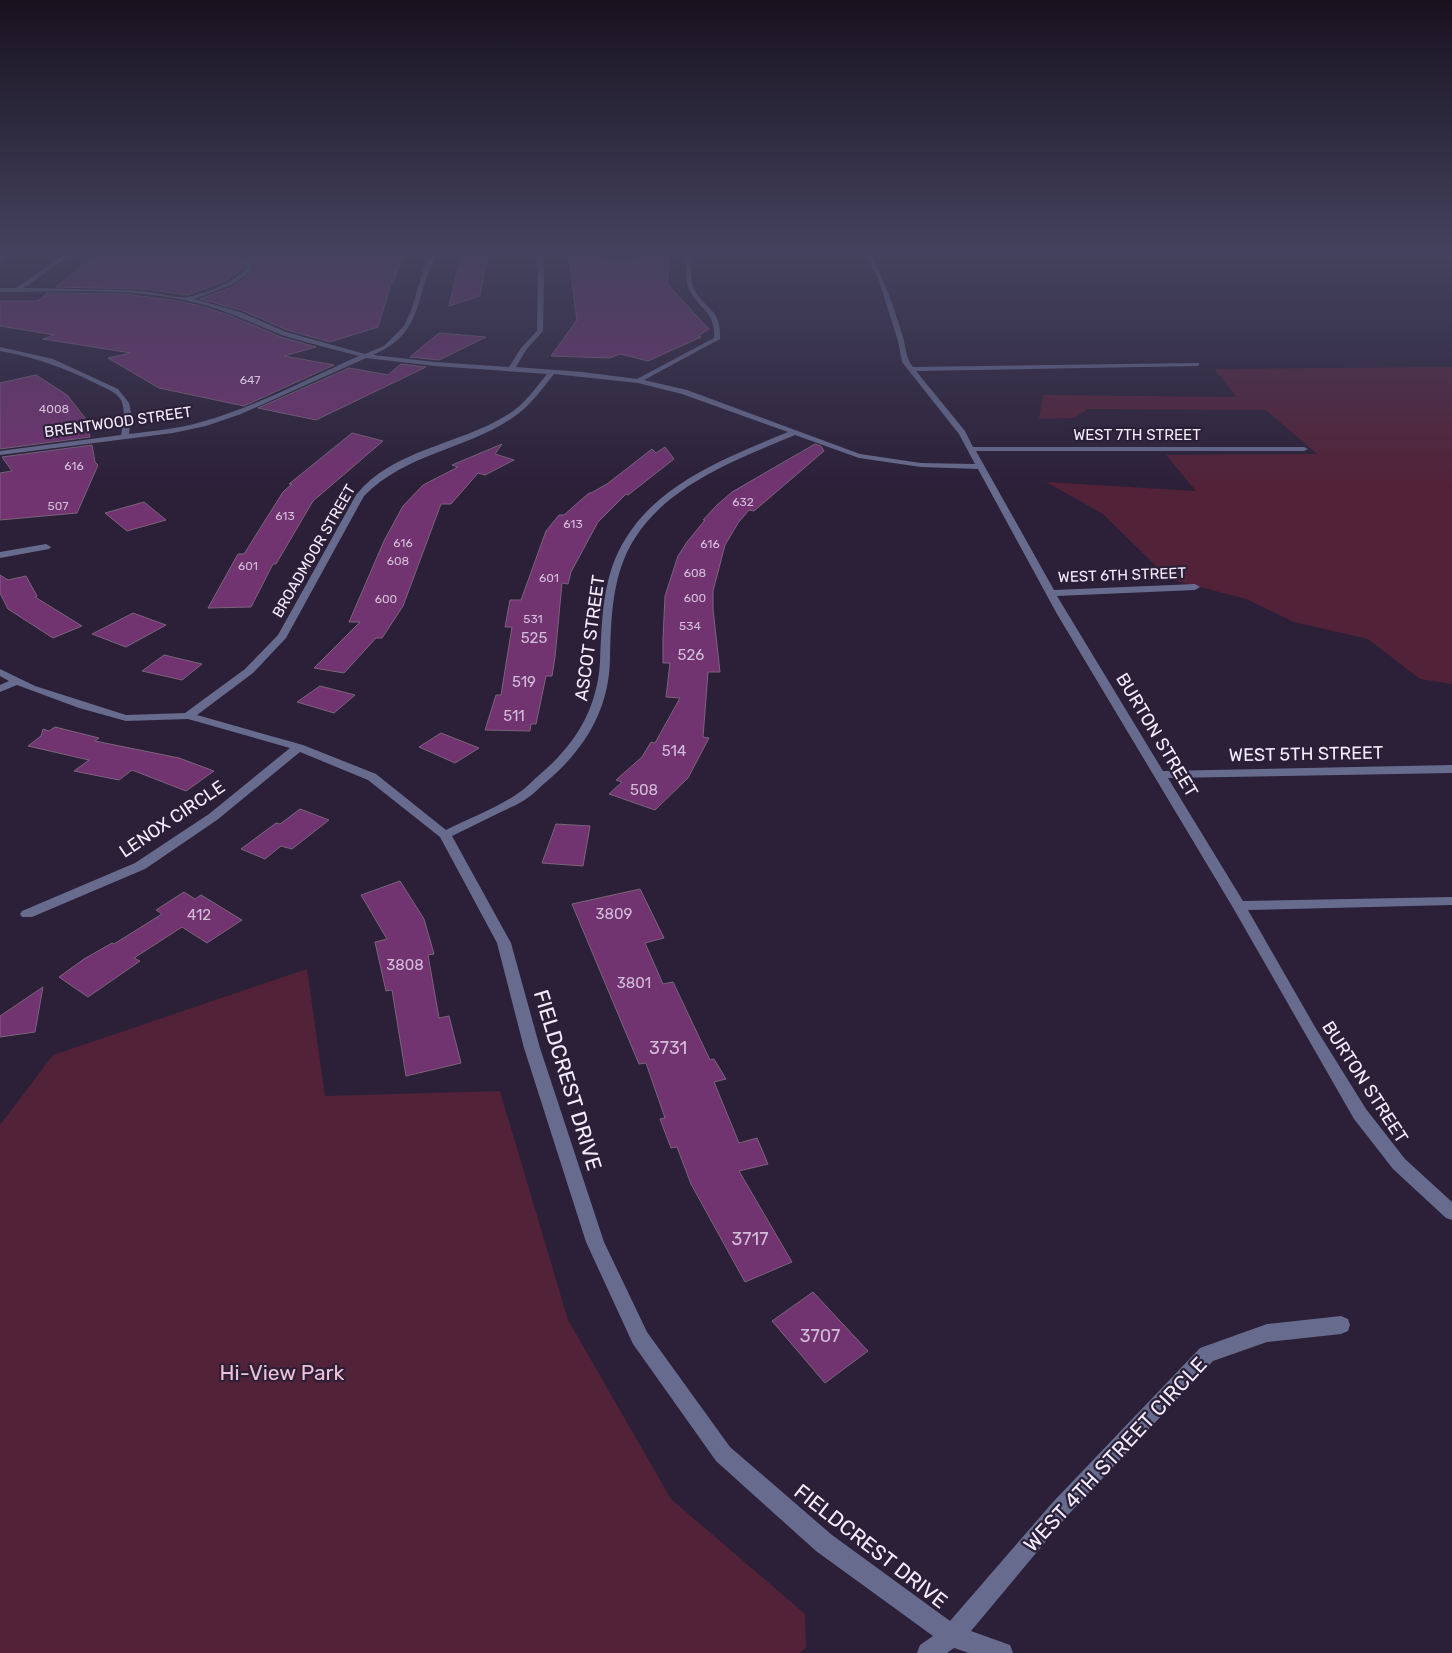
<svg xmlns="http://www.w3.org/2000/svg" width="1452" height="1653" viewBox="0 0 1452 1653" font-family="Rubik,sans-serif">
<rect width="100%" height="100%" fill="#2b2038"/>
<g fill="#522238">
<path d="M1452 367V684L1420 679 1368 639 1294 622 1246 599 1169 579 1103 514 1046 482 1196 491 1166 455 1317 454 1266 410 1088 409 1074 418 1039 419 1043 395 1237 397 1214 369Z"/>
<path d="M307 969 325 1096 500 1091 568 1320 671 1499 805 1614 806 1648 799 1653H0V1125L53 1055Z"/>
</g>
<g fill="#723371" stroke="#7c647a">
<path d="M96 255H406L401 261 393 284H391L378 327 330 342 287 330 241 310 200 299 232 287 246 277 254 269 253 263 249 259 244 261V268L226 281 188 295 143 289 56 287Z"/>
<path d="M467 255H487L480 296 449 306 458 268 463 258Z"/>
<path d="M601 256 604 261H638V256H668V285L709 329 698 336 701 337 648 361 620 354 609 358 551 356 577 320 569 260H571V258Z"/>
<path d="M47 293 124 294 172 300 197 305 229 315 281 337 316 347 284 356 334 365 244 406 159 388 108 358 131 353 43 339 54 335 0 326V301H38Z"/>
<path d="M439 333 486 337 439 360 410 357Z"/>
<path d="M401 364 426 367 316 420 258 408 349 368 388 375Z"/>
<path d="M36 375 67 395 86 419 90 437 0 449V383Z"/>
<path d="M352 433 383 441 313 501 276 564H273L251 607 208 608 238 554H244L283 492 292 484H289Z"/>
<path d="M502 444 495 454 514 460 485 475 478 473 451 504H441L403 606 382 638H376L344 673 314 668 360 622H349L384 541 403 506 423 485 458 467 452 465Z"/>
<path d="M815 444 821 446 824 451 754 511 749 510 738 523 725 545 713 591V609L720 672H708L703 737 709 738 688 778 655 810 609 794 622 782 616 780 642 757 651 742 655 743 680 698 666 697 670 663H663V639L665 596 678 556 687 542 705 520H703L717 505 732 492Z"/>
<path d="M92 445 95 462 98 465 77 513 0 520V473L12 471 2 457Z"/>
<path d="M665 447 674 459 628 495 626 494 598 522 571 572 568 584 562 583 555 657 552 676H546L536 724H531L530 731 485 730 496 695H501L512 627H505L510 600H521L546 531 559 515H564L589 493H591L607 484 652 449 656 453Z"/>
<path d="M144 502 166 520 127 531 105 513Z"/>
<path d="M0 575 8 580 26 576 37 596 35 597 82 626 53 638 8 609 0 593Z"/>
<path d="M133 613 166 625 126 647 92 634Z"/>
<path d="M164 655 202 664 182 680 142 671Z"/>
<path d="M320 686 355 695 334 713 297 702Z"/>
<path d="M55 727 99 738 95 741 179 758 214 771 186 791 132 770 119 780 74 771 89 760 28 746 41 736 43 729 49 731Z"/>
<path d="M441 733 479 748 455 763 419 747Z"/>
<path d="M300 809 329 820 292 849 281 846 265 859 241 849 276 823 280 824Z"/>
<path d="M556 824 590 826 583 866 542 863Z"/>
<path d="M400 881 424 919 434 954 428 955 439 1018 449 1016 461 1063 406 1076 392 990 386 991 375 942 387 939 361 895Z"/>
<path d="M640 889 664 938 645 943 663 984 673 982 710 1060 714 1059 726 1079 714 1082 739 1143 757 1138 768 1164 739 1171 792 1262 745 1282 691 1184 677 1147 671 1148 660 1119 665 1118 646 1063 639 1064 572 904Z"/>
<path d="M184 892 195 899 201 895 242 920 207 943 182 927 134 958 140 961 88 997 59 977 84 959 112 943 114 944 162 914 156 910Z"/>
<path d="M43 987 35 1032 0 1037V1016Z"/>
<path d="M813 1292 868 1351 825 1383 772 1321Z"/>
</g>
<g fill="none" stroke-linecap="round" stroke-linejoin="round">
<g fill="#676b8e" fill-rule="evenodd">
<path d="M0 255 6 257 0 265Z"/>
<path d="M64 255H70L24 288C64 289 103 289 143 291 155 292 177 299 188 297 208 293 232 283 246 269L245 263 248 261 251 263 252 269 245 276 231 285 194 299 240 312 286 332 365 354 384 346 404 326 411 311 424 268 432 255H437C413 296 426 332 373 355L435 362 509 367 521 348 537 331 538 271 536 258 541 255H546L542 259 544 271 543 331 526 350 516 367 582 372 637 379 714 338C716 310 697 309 688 287 684 277 688 265 685 255H690C693 265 689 276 693 286 701 309 722 306 720 339L644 380 687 390 860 454 921 463 975 464 959 434 902 362 898 341 879 281 866 255H870C885 280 893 306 902 334 906 345 905 358 913 367L1199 363V365L1197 366 916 371 965 431 973 447H1304L1308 449 1304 451H976L1054 590 1195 584 1200 587 1195 590 1057 596 1163 771 1452 765V773L1168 778 1243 901 1452 897V905L1248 910 1315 1027 1366 1109 1405 1159 1452 1202V1220L1446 1218 1393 1169 1354 1119 1232 906 1057 614 978 469 921 467 859 458 795 435C738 459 669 484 635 538 612 573 611 618 610 659 609 710 585 749 546 782 540 787 534 794 526 799 519 804 511 807 503 811 486 819 469 828 452 836L511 943 540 1048 604 1242 647 1332 730 1447 832 1535 950 1621 1053 1502 1200 1348 1267 1324 1341 1316 1348 1319 1350 1325 1348 1331 1341 1334 1267 1342 1213 1361 1067 1516 971 1631 1010 1645 1013 1653H969L954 1648 947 1653H917L920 1645 933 1636 816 1551 716 1461 633 1344 586 1242 524 1048 497 943 440 837 368 780 300 752 217 820 145 869 32 917H22L20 914 22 911 135 863 209 814 290 748 188 719 126 721 79 708 17 685 0 692V685L9 681 0 676V669L35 686 126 715 185 713 245 669 278 635 356 495C393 449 459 445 507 415 524 405 535 389 547 374L435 366 366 358 241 414 206 426 173 433 0 455V451L121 435C123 424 126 410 121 400 116 391 104 388 95 383 64 368 35 357 0 351V347L53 359 118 389 129 403 131 412 129 434C153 431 177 429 201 422 255 407 307 379 359 356 334 349 307 343 282 335 253 324 227 310 197 303 133 287 65 292 0 292V288H16ZM554 374 638 383 682 394 788 432C730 456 660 482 626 538 602 575 602 620 600 662 597 711 574 746 537 777 530 783 524 790 517 794 497 808 468 819 446 830L376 774 303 745 197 715 253 673 286 638 364 496C407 452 467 450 515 416 531 405 542 389 554 374Z"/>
<path d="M46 544 51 547 49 549 0 558V552Z"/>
</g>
</g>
<linearGradient id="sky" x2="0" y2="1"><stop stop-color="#18121f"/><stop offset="0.52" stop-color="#44425e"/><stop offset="1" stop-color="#44425e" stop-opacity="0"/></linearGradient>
<rect width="1452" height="486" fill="url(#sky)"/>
<g text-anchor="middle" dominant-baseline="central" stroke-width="4.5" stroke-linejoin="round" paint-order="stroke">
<g font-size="12" fill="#d2bed9">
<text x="250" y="380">647</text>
<text x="54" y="409">4008</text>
<text x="74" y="466">616</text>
<text x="743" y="502">632</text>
<text x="58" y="506">507</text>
<text x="285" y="516">613</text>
<text x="573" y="524">613</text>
<text x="403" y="543">616</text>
<text x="710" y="544">616</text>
<text x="398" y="561">608</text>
<text x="248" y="566">601</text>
<text x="695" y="573">608</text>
<text x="549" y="578">601</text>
<text x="695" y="598">600</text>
<text x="386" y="599">600</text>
<text x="533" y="619">531</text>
<text x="690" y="626">534</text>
</g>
<g font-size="15" fill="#f2ecfc" stroke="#2b2038">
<text transform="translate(118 422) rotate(-8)">BRENTWOOD STREET</text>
<text x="1137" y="435">WEST 7TH STREET</text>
<text transform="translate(314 551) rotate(-60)">BROADMOOR STREET</text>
<text transform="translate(1122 575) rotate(-2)">WEST 6TH STREET</text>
</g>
<g font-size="15" fill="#d2bed9">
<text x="534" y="638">525</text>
<text x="691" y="655">526</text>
<text x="524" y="682">519</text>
<text x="514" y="716">511</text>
<text x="674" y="751">514</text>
<text x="644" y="790">508</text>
<text x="614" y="914">3809</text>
<text x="199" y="915">412</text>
<text x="405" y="965">3808</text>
<text x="634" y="983">3801</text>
</g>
<g font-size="18" fill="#f2ecfc" stroke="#2b2038">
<text transform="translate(590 638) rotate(-82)">ASCOT STREET</text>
<text transform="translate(1157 735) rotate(59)">BURTON STREET</text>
<text transform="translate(1306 754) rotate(-1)">WEST 5TH STREET</text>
<text transform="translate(172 819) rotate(-34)">LENOX CIRCLE</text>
<text transform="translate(1365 1082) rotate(57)">BURTON STREET</text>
</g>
<g font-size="18" fill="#d2bed9">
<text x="668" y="1048">3731</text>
<text x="750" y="1239">3717</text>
<text x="820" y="1336">3707</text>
</g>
<g font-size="21" fill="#f2ecfc" stroke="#2b2038">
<text transform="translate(568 1080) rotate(73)">FIELDCREST DRIVE</text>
<text transform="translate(1115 1454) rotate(-47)">WEST 4TH STREET CIRCLE</text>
<text transform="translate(871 1546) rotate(38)">FIELDCREST DRIVE</text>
</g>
<g font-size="21" fill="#f1c0d4" stroke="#2b2038">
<text x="282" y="1372">Hi-View Park</text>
</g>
</g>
</svg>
